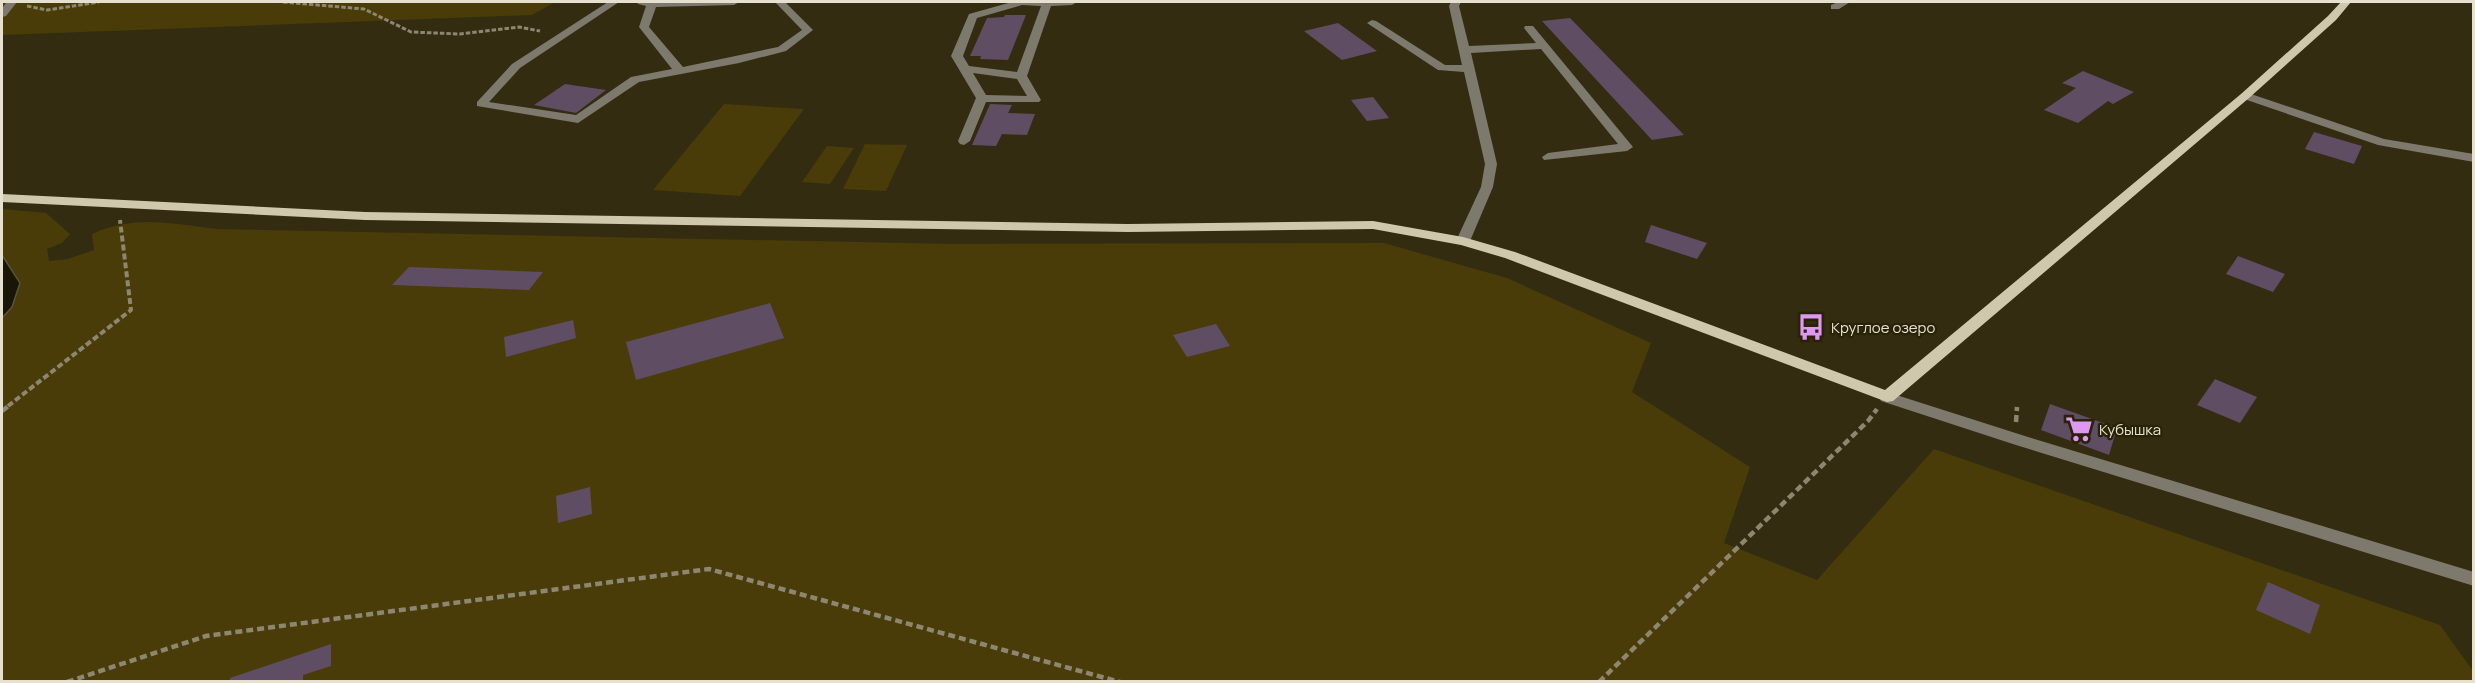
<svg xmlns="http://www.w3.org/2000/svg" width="2475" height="683" viewBox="0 0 2475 683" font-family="Manrope,sans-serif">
<rect width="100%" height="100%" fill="#332c11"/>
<g fill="#493c08">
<path d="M2 2H555L532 15 2 35Z"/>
<path d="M724 104 804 109 740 196 653 190Z"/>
<path d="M865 144 907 145 886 191 843 189Z"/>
<path d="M827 146 854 148 830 184 802 182Z"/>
<path d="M2 209 46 213 70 234 62 243 47 249 49 261 68 259 94 250 92 234C137 214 171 224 218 229L952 244 1384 243 1507 278 1651 343 1632 392 1750 467 1724 543 1817 580 1934 449 2440 625 2473 671V681H2V318L12 307 5 258 2 255Z"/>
</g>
<path fill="#191608" stroke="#565344" stroke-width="1.5" d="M2 255 20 283 12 307 2 318Z"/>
<g fill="#5f4d64">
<path d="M1005 15H1026L1008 60 980 59 981 56H970L987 18 1004 17Z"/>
<path d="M1570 18 1684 135 1652 140 1542 21Z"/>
<path d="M1338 23 1377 51 1342 60 1304 31Z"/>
<path d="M2083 71 2134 92 2113 104 2108 101 2078 123 2044 110 2076 88 2062 83Z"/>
<path d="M565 84 606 90 576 113 534 105Z"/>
<path d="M1373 97 1389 118 1367 121 1351 100Z"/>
<path d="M990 104 1012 105 1008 113 1035 114 1027 135 1002 134 996 146 972 145Z"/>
<path d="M2314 132 2362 146 2354 164 2305 149Z"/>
<path d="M1651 225 1707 243 1697 259 1645 242Z"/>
<path d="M2238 256 2285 274 2273 292 2226 274Z"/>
<path d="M409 267 543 272 529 290 392 285Z"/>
<path d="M770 303 784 338 636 380 626 342Z"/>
<path d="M573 320 576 338 506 357 504 337Z"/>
<path d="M1216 324 1230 346 1187 357 1173 335Z"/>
<path d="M2215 379 2257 397 2240 423 2197 405Z"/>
<path d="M2050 404 2117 428 2109 455 2041 430Z"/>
<path d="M590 487 592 514 558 523 556 496Z"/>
<path d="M2268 582 2320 605 2310 634 2256 610Z"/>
<path d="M331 644V666L303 675V681H230V678Z"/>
</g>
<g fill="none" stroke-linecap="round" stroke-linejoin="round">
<g stroke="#8d8771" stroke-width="3" stroke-dasharray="4.5 2" stroke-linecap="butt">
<path d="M283 2 364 9 411 32 460 34 519 27 540 31"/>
<path d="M27 6 47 10 99 2"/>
</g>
<path stroke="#8d8771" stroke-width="4" stroke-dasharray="6 3" stroke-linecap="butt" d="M8 406 131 310 120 220"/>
<g stroke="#8d8771" stroke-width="4.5" stroke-dasharray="7 4" stroke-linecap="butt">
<path d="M2 411 10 405"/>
<path d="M2016 422 2017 407"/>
<path d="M67 682 206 636 709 569 1120 682"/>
<path d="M1599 682 1868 421 1877 409"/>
</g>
<g fill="#7d7a6d" fill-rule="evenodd">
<path d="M7 2H17L6 16 2 17V8Z"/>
<path d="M608 2H619L520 68 489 102 576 115 631 77 672 69 639 27 646 6 638 4 637 2H739L734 5 656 7 649 27 683 67 778 47 802 30 775 2H785L813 30 786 51 739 63 639 82 578 123 477 106V102L512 64Z"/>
<path d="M1012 2H1077L1072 5 1051 6 1027 76 1041 100 1039 102H986L970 141 964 145 960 144 958 141 976 98 951 56 969 14ZM1022 5 1041 6 1017 72 969 66 963 56 977 18ZM973 73 1017 79 1027 96 986 95Z"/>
<path d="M1451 2H1461L1459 6 1469 46 1536 43 1524 28 1525 26H1533L1633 147 1627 151 1544 160 1542 157 1548 153 1618 144 1541 49 1471 53 1497 164 1493 187 1470 241 1463 245 1456 241 1481 187 1485 164 1464 72 1438 70 1367 23 1372 20 1376 21 1445 65H1462L1449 6Z"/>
<path d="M1838 2H1850L1839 9H1831V5Z"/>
<path d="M2245 92 2384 139 2474 154V162L2378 145 2241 98V94Z"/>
<path d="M1887 392 2028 437 2474 572V586L2016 445 1881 401 1879 397 1881 393Z"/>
</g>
<path fill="#cfc8ad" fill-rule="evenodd" d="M2341 2H2351L2336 20 2249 98 1893 401 1887 402 1505 258 1461 245 1373 229 1128 232 365 220 2 202V194L365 212 1128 224 1373 221 1463 237 1515 252 1885 390 2241 94 2328 16Z"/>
</g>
<defs>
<symbol id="bus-bare" viewBox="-9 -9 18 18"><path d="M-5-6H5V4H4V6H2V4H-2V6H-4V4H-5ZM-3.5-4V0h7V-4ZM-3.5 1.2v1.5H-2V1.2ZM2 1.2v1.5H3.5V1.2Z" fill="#de98f2" stroke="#292207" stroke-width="2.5" paint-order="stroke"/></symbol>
<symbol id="supermarket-bare" viewBox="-9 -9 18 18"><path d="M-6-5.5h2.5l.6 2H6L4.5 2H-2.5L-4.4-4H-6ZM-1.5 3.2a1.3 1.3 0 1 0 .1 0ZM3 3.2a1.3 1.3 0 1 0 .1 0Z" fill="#de98f2" stroke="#292207" stroke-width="2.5" paint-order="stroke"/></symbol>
</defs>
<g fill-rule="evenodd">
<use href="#bus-bare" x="1792" y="308" width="38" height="38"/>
<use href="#supermarket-bare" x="2060" y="410" width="38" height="38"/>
</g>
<g text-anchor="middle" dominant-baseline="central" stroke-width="4.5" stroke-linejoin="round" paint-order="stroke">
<g font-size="15" fill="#e5e0d0" stroke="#292207" text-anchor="start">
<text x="1831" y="327">Круглое озеро</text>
<text x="2099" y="429">Кубышка</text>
</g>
</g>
<rect width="2475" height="683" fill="none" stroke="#e5e0d0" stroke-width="6"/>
</svg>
